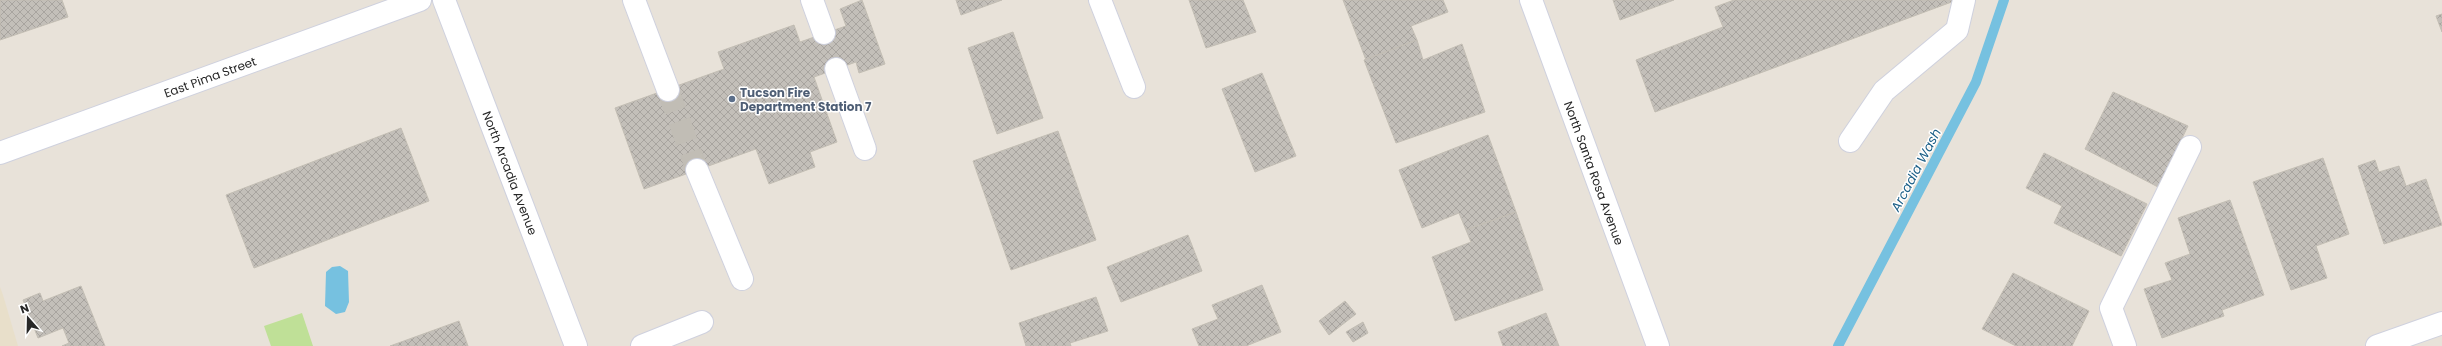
<svg xmlns="http://www.w3.org/2000/svg" width="2442" height="346" viewBox="0 0 2442 346" font-family="Poppins,sans-serif">
<defs>
<pattern id="building-cross-hatch" width="8" height="8" patternUnits="userSpaceOnUse"><rect width="8" height="8" fill="#c3bfb9"/><path d="M0 0l8 8M0 8l8-8" fill="none" stroke="#a8a49f"/></pattern>
</defs>
<rect width="100%" height="100%" fill="#e8e2d9"/>
<path fill="#e8dfca" d="M0 287 3 295 18 346H0Z"/>
<path fill="#bfe097" d="M302 313 313 346H271L264 326Z"/>
<path fill="#76c1e0" d="M340 266 348 271 349 302 345 312 336 314 325 306 326 272 332 267Z"/>
<g fill="none" stroke-linecap="round" stroke-linejoin="round">
<path stroke="#76c1e0" stroke-width="10" d="M1838 346 1976 82 2004 0"/>
</g>
<g fill="url(#building-cross-hatch)" stroke="#c3beb4">
<path d="M0 0H62L68 17 0 40Z"/>
<path d="M862 0 885 64 859 73 856 62 814 77 837 142 810 152 815 167 769 184 756 149 644 189 615 108 724 69 718 52 794 25 800 42 846 26 840 9Z"/>
<path d="M956 0H1002L961 15Z"/>
<path d="M1189 0H1243L1256 32 1206 48Z"/>
<path d="M1343 0H1443L1448 12 1411 26 1417 40 1366 60Z"/>
<path d="M1613 0H1674L1620 20Z"/>
<path d="M1734 0H1957L1655 112 1636 60 1723 27 1715 7Z"/>
<path d="M2442 14V32L2436 16Z"/>
<path d="M1013 32 1043 118 997 134 968 48Z"/>
<path d="M1417 40 1423 60 1462 44 1485 112 1396 143 1364 60Z"/>
<path d="M1262 73 1296 156 1255 172 1222 89Z"/>
<path d="M2113 92 2188 126 2158 187 2085 149Z"/>
<path d="M401 128 429 201 254 268 226 195Z"/>
<path d="M1058 131 1096 240 1011 270 973 161Z"/>
<path d="M1488 135 1516 212 1466 230 1459 213 1422 228 1399 170Z"/>
<path d="M2044 153 2147 204 2121 256 2054 223 2062 206 2026 188Z"/>
<path d="M2323 158 2349 234 2316 246 2327 278 2291 290 2253 182Z"/>
<path d="M2375 160 2379 172 2399 166 2406 186 2426 179 2442 225 2384 244 2358 166Z"/>
<path d="M2230 200 2264 295 2222 310 2224 316 2162 338 2144 289 2172 280 2165 263 2190 254 2178 218Z"/>
<path d="M1516 212 1543 290 1455 321 1432 257 1471 242 1466 230Z"/>
<path d="M1188 235 1202 271 1121 302 1107 267Z"/>
<path d="M2013 273 2089 311 2072 346H2016L1982 329Z"/>
<path d="M1262 285 1281 332 1246 346H1199L1192 329 1218 319 1212 305Z"/>
<path d="M81 286 105 346H62L69 343 63 328 38 338 23 300 40 293 43 301Z"/>
<path d="M1096 297 1108 331 1070 343 1071 346H1026L1019 323Z"/>
<path d="M1345 301 1356 314 1329 335 1319 321Z"/>
<path d="M1546 313 1559 346H1503L1498 332Z"/>
<path d="M459 321 468 346H390Z"/>
<path d="M1363 322 1368 333 1353 342 1346 332Z"/>
</g>
<g fill="none" stroke-linecap="round" stroke-linejoin="round">
<path stroke="#c1bdb5" stroke-width="22" stroke-dasharray="22 11" stroke-linecap="butt" d="M668 90 697 170"/>
<defs>
<g id="minor">
<path d="M444 0 576 346"/>
<path d="M634 0 668 90"/>
<path d="M812 0 824 33"/>
<path d="M1100 0 1134 87"/>
<path d="M1531 0 1658 346"/>
<path d="M836 69 865 149"/>
<path d="M1850 141 1884 91 1957 30 1964 0"/>
<path d="M0 153 420 0"/>
<path d="M697 170 742 279"/>
<path d="M642 346 702 322"/>
<path d="M2125 346 2111 308 2190 147"/>
<path d="M2377 346 2442 323"/>
</g>
</defs>
<use href="#minor" stroke="#cfd1de" stroke-width="24"/>
<use href="#minor" stroke="#fff" stroke-width="22"/>
</g>
<circle fill="#5c6f8a" stroke="#fff" stroke-width="1.5" cx="732" cy="99" r="4"/>
<g text-anchor="middle" dominant-baseline="central" stroke-width="3" stroke-linejoin="round" paint-order="stroke">
<g font-size="12" fill="#272727" stroke="#fff">
<text transform="translate(210 77) rotate(-20)">East Pima Street</text>
<text transform="translate(510 173) rotate(69)">North Arcadia Avenue</text>
<text transform="translate(1594 173) rotate(70)">North Santa Rosa Avenue</text>
</g>
<g font-size="12" font-weight="bold" fill="#4e5e75" stroke="#fff" text-anchor="start">
<text x="740" y="92">Tucson Fire<tspan x="740" dy="14">Department Station 7</tspan></text>
</g>
<g font-size="13" font-style="italic" fill="#1b5f87" stroke="#fff">
<text transform="translate(1916 170) rotate(-62)">Arcadia Wash</text>
</g>
</g>
<g transform="translate(28 318) rotate(340)" stroke="#ffffff" stroke-width="3" paint-order="stroke">
<path d="M0-3L7 15L0 10L-7 15Z" fill="#272727"/>
<text y="-6" font-size="11" font-weight="bold" text-anchor="middle" fill="#272727">N</text>
</g>
</svg>
